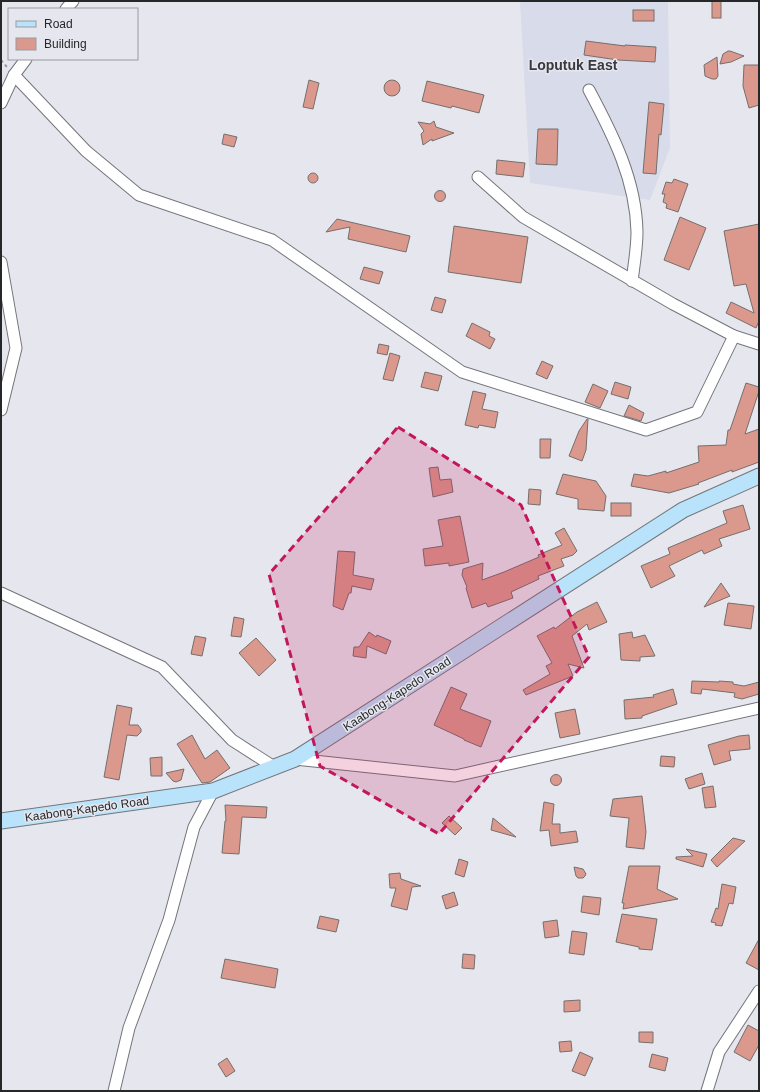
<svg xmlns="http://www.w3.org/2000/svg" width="760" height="1092" viewBox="0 0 760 1092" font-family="Arial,sans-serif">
<rect width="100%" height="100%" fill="#e6e7ee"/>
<path fill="#d8dbe9" d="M520 1H668L670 148 650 200 530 183Z"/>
<g fill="#db998d" stroke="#756e6d">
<rect x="712" y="1" width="9" height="17"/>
<rect x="633" y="10" width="21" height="11"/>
<path d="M586 41 625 46V45L656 47 655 62 618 60 584 55Z"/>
<path d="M728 51H730L744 56 731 62 720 64 723 54Z"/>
<path d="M717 57 718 76 716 79H712L705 76 704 65Z"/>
<path d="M744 65H759V105L749 108 743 86Z"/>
<circle cx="392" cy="88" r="8"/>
<path d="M309 80 319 83 313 109 303 107Z"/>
<path d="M427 81 484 95 479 113 452 106 451 108 422 101Z"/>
<path d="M649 102 664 104 661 135 659 134 656 174 643 173Z"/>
<path d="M434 121 436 127 454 133 432 141V139L423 145 421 134 424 131 418 122 430 124Z"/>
<path d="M538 129H558L557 165 536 164Z"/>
<path d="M224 134 237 137 234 147 222 144Z"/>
<path d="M497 160 525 163 523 177 496 174Z"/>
<circle cx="313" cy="178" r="5"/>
<path d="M674 179 688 184 678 212 666 208 667 204 663 202 665 194H662L666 182 672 183Z"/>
<circle cx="440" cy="196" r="5.5"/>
<path d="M680 217 706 228 689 270 664 260Z"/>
<path d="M337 219 410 236 406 252 348 239 350 227 326 232Z"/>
<path d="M759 224V321L756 328 726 313 731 302 754 313 746 284 734 286 724 231Z"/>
<path d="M454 226 528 237 521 283 448 272Z"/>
<path d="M364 267 383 272 379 284 360 279Z"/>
<path d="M435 297 446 300 442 313 431 310Z"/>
<path d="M472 323 490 332 489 336 495 339 490 349 466 336Z"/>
<path d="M379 344 389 346 387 355 377 353Z"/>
<path d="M390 353 400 356 393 381 383 379Z"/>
<path d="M542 361 553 366 547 379 536 374Z"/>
<path d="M425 372 442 376 438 391 421 387Z"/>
<path d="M615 382 631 387 628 399 611 394Z"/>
<path d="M746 383 759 387V391L745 434 759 429V462L732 472V470L698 483 699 484 669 493 631 486 634 474 648 476 666 471V473L699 462 698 446 726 445 728 430H730Z"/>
<path d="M593 384 608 391 600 408 585 402Z"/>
<path d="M473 391 486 394 482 409 498 412 495 428 479 425 478 428 465 425Z"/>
<path d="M629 405 644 413 641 421 624 416Z"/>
<path d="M587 419H588L586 450 582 461 569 456 579 431Z"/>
<path d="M540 439H551L550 458H540Z"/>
<path d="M438 467 440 480 451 479 453 492 433 497 429 468Z"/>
<path d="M563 474 596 481 606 496 604 511 578 509V499L556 494Z"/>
<path d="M529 489 541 490 540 505 528 504Z"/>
<rect x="611" y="503" width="20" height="13"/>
<path d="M743 505 750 529 719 539 722 546 704 554 702 550 669 566 675 576 651 588 641 566 670 554 668 548 727 523 723 511Z"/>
<path d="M460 516 469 562 449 566V563L425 566 423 549 443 546 438 520Z"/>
<path d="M564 528 577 551 573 555 561 559 564 566 538 576 539 579 511 592 513 598 488 607 486 603 472 608 466 588 467 587 462 575 463 569 483 563 482 580 504 572 539 557 538 555 562 545 555 533Z"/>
<path d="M338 551 355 552 353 575 374 579 371 590 352 586 351 593H349L343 610 333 606Z"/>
<path d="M721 583 730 596 704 607Z"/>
<path d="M597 602 607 622 589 630 587 624 572 636 584 668 568 664 573 676 526 695 523 690 550 674 546 666 552 663 537 636 554 627 555 629 577 612Z"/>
<path d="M728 603 754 606 751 629 724 625Z"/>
<path d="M234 617 244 619 241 637 231 636Z"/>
<path d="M369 632 376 637 377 635 391 641 386 654 367 646 366 658 353 656 354 647H359Z"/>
<path d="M632 632 633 638 645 635 655 656 640 657V661L621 660 619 634Z"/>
<path d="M195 636 206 638 202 656 191 654Z"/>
<path d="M256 638 276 660 259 676 239 653Z"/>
<path d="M692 681 719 682V681L733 682V684L744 686 759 682V694L742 699 734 697 735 693 702 689 701 694 691 693Z"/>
<path d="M451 687 467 694 460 709 491 721 481 747 464 740V739L434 725Z"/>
<path d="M673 689 677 704 642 716V718L625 719 624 700 654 697 653 695Z"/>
<path d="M117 705 132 708 129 725H138L141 729V732L137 736 127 735 119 780 104 777Z"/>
<path d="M575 709 580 734 560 738 555 713Z"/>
<path d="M192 735 205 759 217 750 230 768 210 782 202 783 177 744Z"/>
<path d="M749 735 750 749 729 751 731 760 714 765 708 745 739 736Z"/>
<path d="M661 756 675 757 674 767 660 766Z"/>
<path d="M162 757V776H151L150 758Z"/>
<path d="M184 769 181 780 176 782 173 781 166 773Z"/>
<path d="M702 773 705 784 689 789 685 779Z"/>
<circle cx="556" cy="780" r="5.5"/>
<path d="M713 786 716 807 705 808 702 788Z"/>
<path d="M642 796 646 832 644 849 626 847 629 818 610 816 613 799Z"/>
<path d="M544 802 554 804 552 824H560V833L576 831 578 842 551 846 549 830 540 831Z"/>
<path d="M225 805 267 807 266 818 242 817 239 854 222 853 225 821H226Z"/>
<path d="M449 816 462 828 455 835 442 823Z"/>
<path d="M493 818 516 837 491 830Z"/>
<path d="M733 838 745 841 717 867 711 860Z"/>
<path d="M686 849 707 854 703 867 676 859V857L693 856Z"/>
<path d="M459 859 468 862 464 877 455 874Z"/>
<path d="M629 866H660L657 889 678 899 623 909 624 903H622Z"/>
<path d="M574 867 583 869 586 874 585 876 583 878H578L576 876Z"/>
<path d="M400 873 401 879 421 886 412 887 407 910 391 906 396 888H390L389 874Z"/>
<path d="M722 884 736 887 733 904 729 903 722 926 715 925 716 923 711 922 716 908 718 909Z"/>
<path d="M454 892 458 905 446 909 442 896Z"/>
<path d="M583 896 601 898 599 915 581 912Z"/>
<path d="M622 914 657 919 652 950 639 949V947L616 942Z"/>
<path d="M320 916 339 920 336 932 317 928Z"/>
<path d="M557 920 559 936 545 938 543 922Z"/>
<path d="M572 931 587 933 584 955 569 953Z"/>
<path d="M759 939V970L746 963Z"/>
<path d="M463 954 475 955 474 969 462 968Z"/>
<path d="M225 959 278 969 275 988 221 978Z"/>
<path d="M580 1000V1011L564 1012V1001Z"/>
<path d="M748 1025 759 1031V1045L750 1061 734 1052Z"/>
<path d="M639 1032H653V1043L639 1042Z"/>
<path d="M571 1041 572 1051 560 1052 559 1042Z"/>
<path d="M580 1052 593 1058 585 1076 572 1071Z"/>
<path d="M652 1054 668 1058 665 1071 649 1067Z"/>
<path d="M227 1058 235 1071 226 1077 218 1064Z"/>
</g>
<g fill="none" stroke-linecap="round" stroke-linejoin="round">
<defs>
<g id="minor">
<path d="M66 9 73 1"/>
<path d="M14 75 86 151 139 195 272 240 462 372 646 430 697 412 734 336"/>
<path d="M589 90C613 135 636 180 637 232 637 248 634 265 632 281"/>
<path d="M1 103 14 75 26 59"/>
<path d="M478 177 523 217 673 304 734 336 759 344"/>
<path d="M1 262 16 348 1 410"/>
<path d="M1 593 162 667 232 740 274 767"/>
<path d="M295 759 455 776 759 708"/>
<path d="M114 1091 129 1028 169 920 194 827 213 791"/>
<path d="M707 1091 719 1052 759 991"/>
</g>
<path id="secondary" d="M1 821 213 791 295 759 683 510 759 476"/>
</defs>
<use href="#minor" stroke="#74757b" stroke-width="13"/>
<use href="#secondary" stroke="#74757b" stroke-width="17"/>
<path stroke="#96979c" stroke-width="2" stroke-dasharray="3 3" stroke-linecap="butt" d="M1 60 7 67"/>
<use href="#minor" stroke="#fff" stroke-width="11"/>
<use href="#secondary" stroke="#b9e3fa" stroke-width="15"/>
</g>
<path fill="#c2185b" fill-opacity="0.2" stroke="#c2185b" stroke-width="3" stroke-dasharray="8 5" stroke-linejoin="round" d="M398 427 521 505 589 657 439 834 320 766 269 574Z"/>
<g text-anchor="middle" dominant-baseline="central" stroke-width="3" stroke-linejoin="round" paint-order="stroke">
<g font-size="12" fill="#262729" stroke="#e6e7ee">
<text transform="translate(397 694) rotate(-33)">Kaabong-Kapedo Road</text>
<text transform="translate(87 809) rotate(-8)">Kaabong-Kapedo Road</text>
</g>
<g font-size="14" font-weight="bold" fill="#393a3f" stroke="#e6e7ee">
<text x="573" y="65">Loputuk East</text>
</g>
</g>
<rect width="760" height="1092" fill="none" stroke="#262729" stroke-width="4"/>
<rect x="8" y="8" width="130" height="52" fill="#e6e7ee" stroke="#999a9f"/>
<rect x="16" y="21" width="20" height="6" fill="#b9e3fa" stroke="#999a9f"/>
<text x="44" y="28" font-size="12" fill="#262729">Road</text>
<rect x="16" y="38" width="20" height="12" fill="#db998d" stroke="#999a9f"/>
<text x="44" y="48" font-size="12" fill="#262729">Building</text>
</svg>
